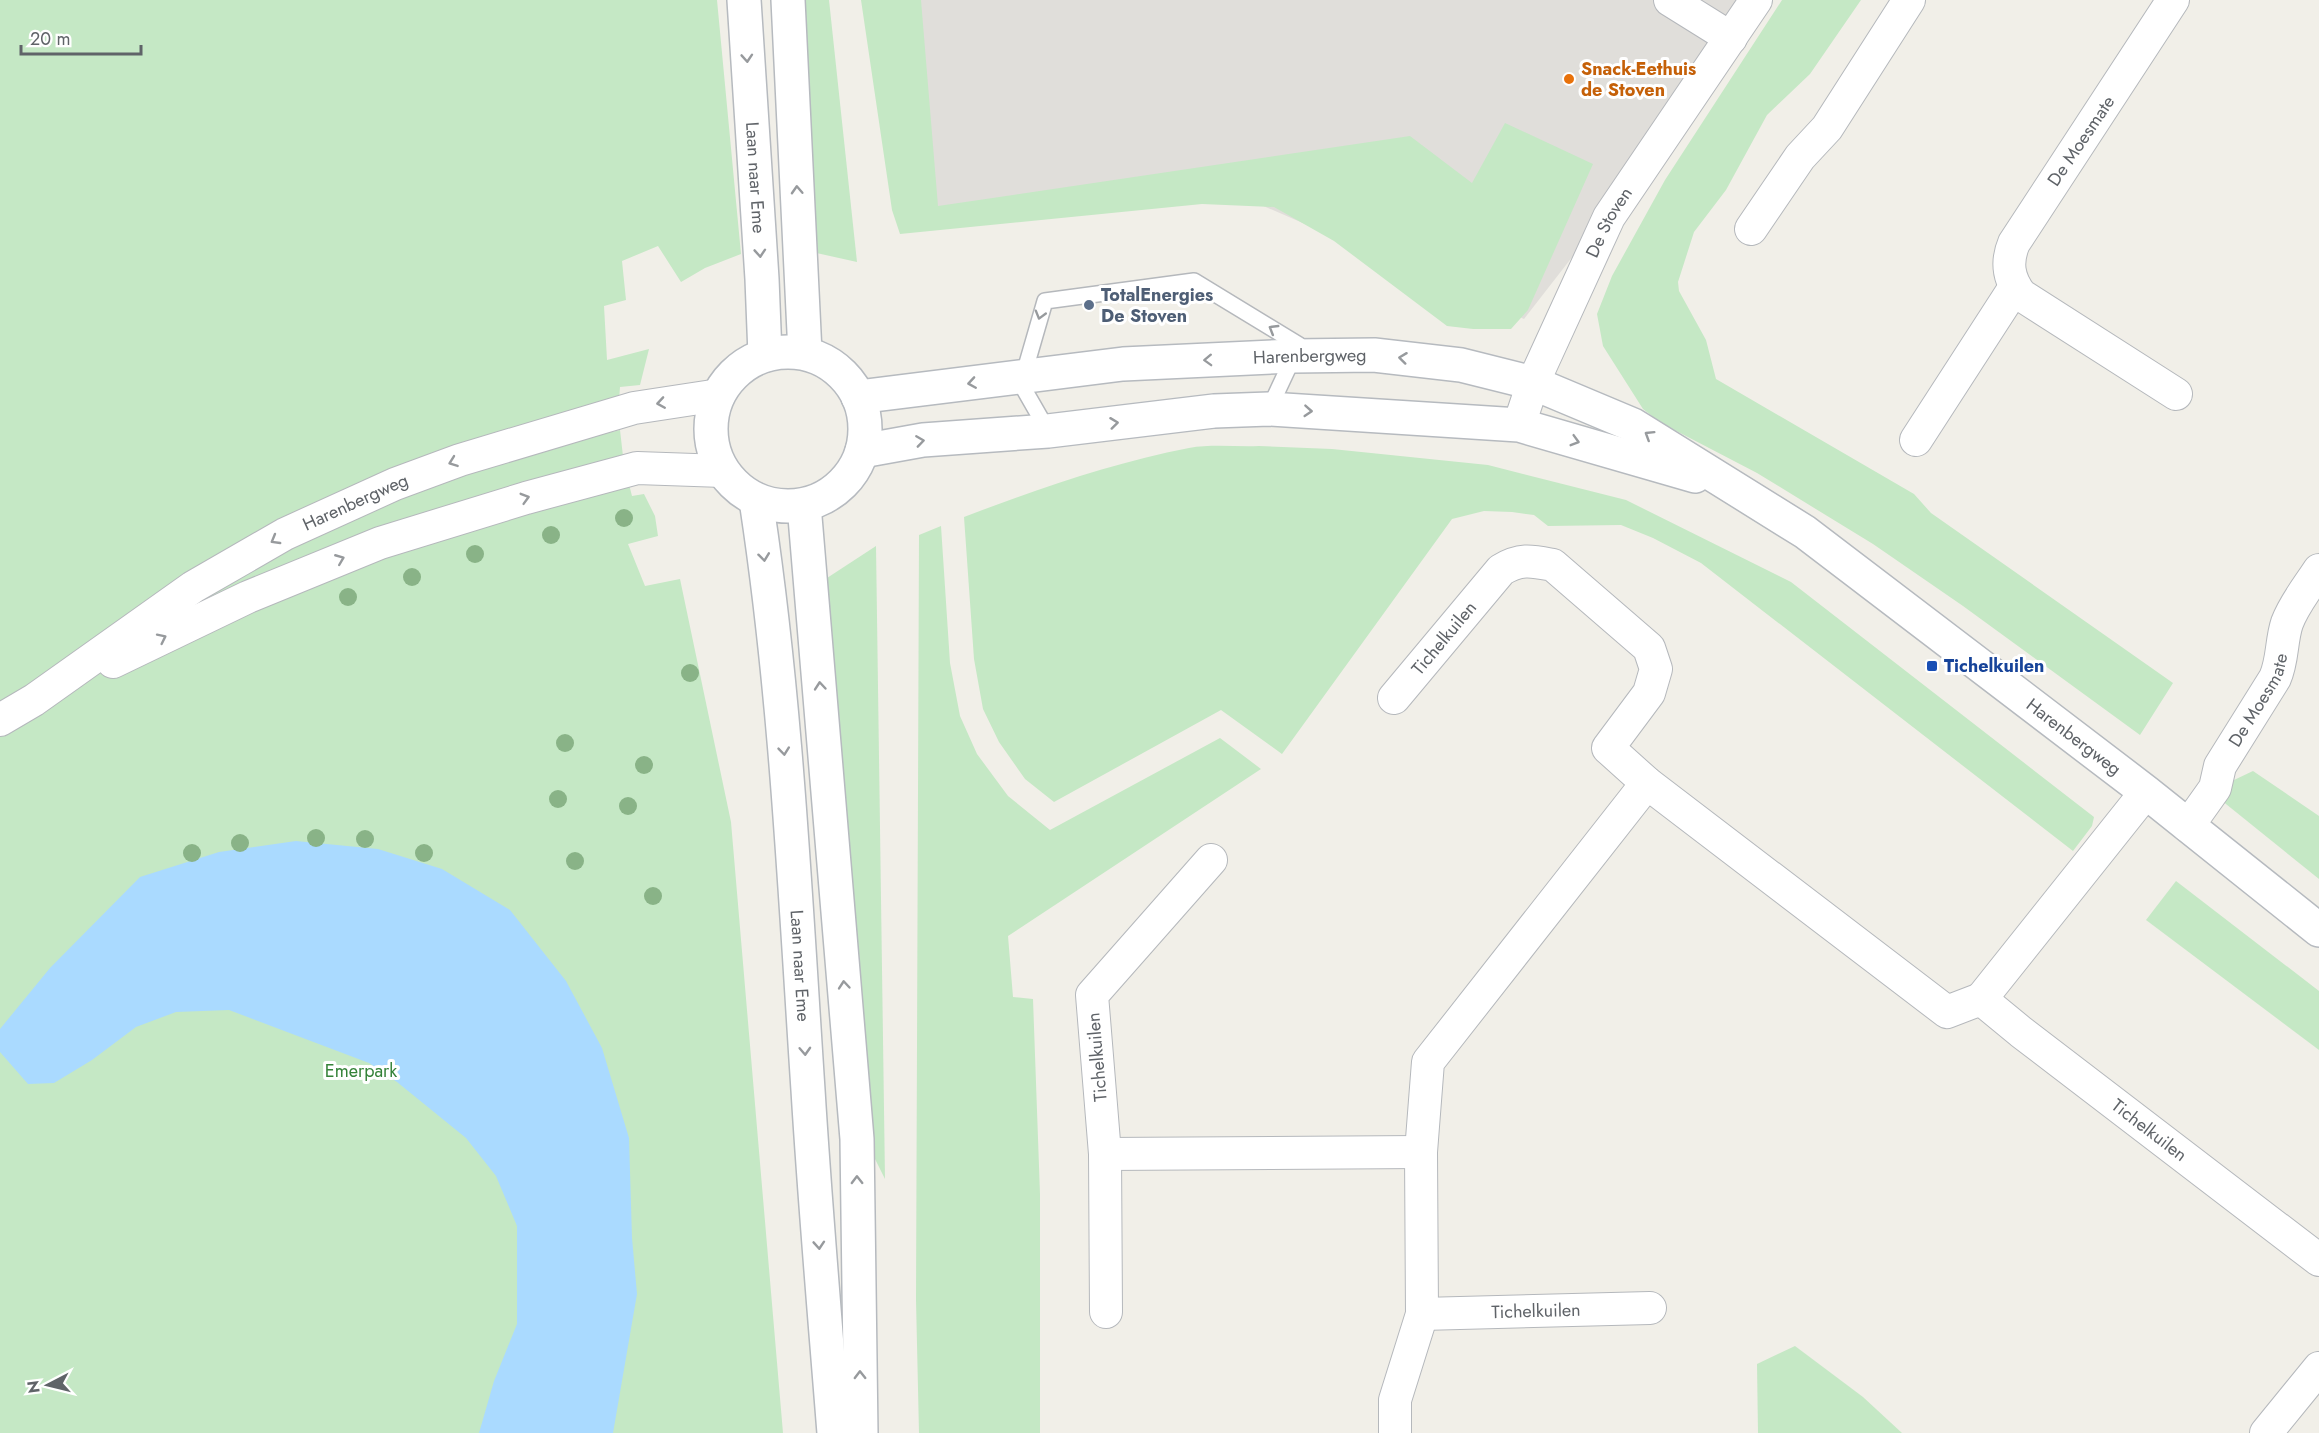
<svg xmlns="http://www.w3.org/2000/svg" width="2319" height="1433" viewBox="0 0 2319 1433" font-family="Jost,sans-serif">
<rect width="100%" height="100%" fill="#f1efe8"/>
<path fill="#e0deda" d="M916 0H1772L1524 319 1222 188 937 220Z"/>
<g fill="#c5e8c5">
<path d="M0 0H717L741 254 705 268 681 282 658 246 622 261 626 300 604 306 607 360 649 349 640 385 620 387 619 400H610L612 432 620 430 624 465 632 496 644 494 655 516 658 536 628 544 645 586 680 579 731 822 783 1433H0Z"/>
<path d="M797 0H829L857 262 812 252Z"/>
<path d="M861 0H921L938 206 1410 136 1472 183 1505 123 1593 164 1528 310 1511 329H1473L1447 326 1334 241 1274 207 1202 204 900 234 892 210Z"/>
<path d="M1782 0H1861L1810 74 1767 115 1726 190 1694 232 1678 282 1679 291 1706 340 1716 379 1914 494 1931 513 2173 683 2140 735 1963 606 1873 544 1757 473 1661 423 1643 409 1603 346 1597 314 1612 276 1665 180Z"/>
<path d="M1259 446 1332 449 1488 465 1626 500 1791 582 2094 817 2092 826 2073 851 1701 563 1653 538 1621 525 1548 526 1534 515 1512 512 1484 511 1452 519 1282 754 1221 710 1054 802 1025 779 999 742 983 709 974 659 964 517C1037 489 1112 463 1189 448 1211 444 1237 447 1259 446Z"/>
<path d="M941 526 950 663 960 716 977 754 1008 796 1050 830 1220 738 1261 769 1008 936 1013 997 1033 999 1040 1194V1433H919L916 1300 919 535Z"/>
<path d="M876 546 885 1179 875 1159 827 578Z"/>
<path d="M2253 771 2319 816V879L2216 796 2234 780Z"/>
<path d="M2176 881 2319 991V1050L2146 920Z"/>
<path d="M1795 1346 1863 1397 1902 1433H1758L1757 1364Z"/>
</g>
<path fill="#aadaff" d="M296 841 378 849 442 869 510 910 566 981 602 1048 629 1138 632 1238 637 1294 613 1433H479L494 1381 517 1324V1226L496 1176 466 1138 397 1082 369 1063 229 1010 176 1012 136 1027 92 1060 54 1083 28 1084 0 1052V1029L50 968 140 877 219 852Z"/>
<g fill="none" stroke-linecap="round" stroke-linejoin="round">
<defs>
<path id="lane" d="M1048 431 1021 384 1045 301 1194 281 1299 345 1269 409"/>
<g id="street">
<path d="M1670 0 1731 38"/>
<path d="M2173 0 2014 243C2006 262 2008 278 2021 295L2176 394"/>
<path d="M1751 229 1800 157 1827 128 1909 0"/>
<path id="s1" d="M1519 425 1533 383 1609 217 1756 0"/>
<path d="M1916 440 2015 287"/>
<path d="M113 662 248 597 380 543 526 498 637 468 723 471"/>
<path id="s2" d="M1394 698 1501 570C1521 558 1532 561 1553 565L1649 648 1656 669 1649 693 1608 748 1647 783 1947 1012 1981 999 2021 1032 2319 1260"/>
<path id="s3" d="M0 720 34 700 193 587 285 534 395 484 460 460 634 408 719 395"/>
<path id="s4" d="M2188 826 2215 788 2220 766 2275 678C2283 660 2281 641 2287 623 2294 604 2308 587 2319 570"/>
<path d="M1981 999 2146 792"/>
<path d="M1105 1154 1421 1152"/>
<path d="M1106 1312 1105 1154 1092 995 1211 860"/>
<path id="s5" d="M1422 1314 1650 1308"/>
<path d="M1395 1433V1400L1422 1314 1421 1152 1428 1062 1647 783"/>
<path d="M2266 1433 2319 1368"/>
</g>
<g id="secondary">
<path id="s6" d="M744 0 762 279 765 355"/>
<path d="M788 0 805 353"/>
<circle cx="788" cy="429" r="77"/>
<path id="s7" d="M858 397 1123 364 1293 356 1374 355 1461 365 1533 383 1633 425 1805 532 2146 792 2319 930"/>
<path d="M862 451 923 440 1048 431 1214 411 1269 409 1519 425 1695 476"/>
<path id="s8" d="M756 500C786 695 795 893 808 1090 815 1205 825 1319 834 1433"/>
<path d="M804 505 857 1139 861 1433"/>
</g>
</defs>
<use href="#lane" stroke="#b5b8bc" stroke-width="18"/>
<use href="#street" stroke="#b5b8bc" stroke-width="34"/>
<use href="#secondary" stroke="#b6babf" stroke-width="36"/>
<use href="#lane" stroke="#fff" stroke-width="15"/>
<use href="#street" stroke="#fff" stroke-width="32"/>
<use href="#secondary" stroke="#fff" stroke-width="33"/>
</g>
<g fill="#89b387">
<circle cx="624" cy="518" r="9"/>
<circle cx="551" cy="535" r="9"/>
<circle cx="475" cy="554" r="9"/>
<circle cx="412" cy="577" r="9"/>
<circle cx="348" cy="597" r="9"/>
<circle cx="690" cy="673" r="9"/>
<circle cx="565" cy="743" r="9"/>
<circle cx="644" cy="765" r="9"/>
<circle cx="558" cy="799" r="9"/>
<circle cx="628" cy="806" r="9"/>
<circle cx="316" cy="838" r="9"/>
<circle cx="365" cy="839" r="9"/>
<circle cx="240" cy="843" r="9"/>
<circle cx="192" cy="853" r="9"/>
<circle cx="424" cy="853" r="9"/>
<circle cx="575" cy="861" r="9"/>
<circle cx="653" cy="896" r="9"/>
</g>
<defs><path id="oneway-chevron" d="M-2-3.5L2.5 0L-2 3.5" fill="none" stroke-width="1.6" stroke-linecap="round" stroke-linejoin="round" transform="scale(1.5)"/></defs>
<g stroke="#979a9d">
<use href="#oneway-chevron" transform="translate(747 58) rotate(86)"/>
<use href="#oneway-chevron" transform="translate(797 190) rotate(-93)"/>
<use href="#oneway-chevron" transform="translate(760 253) rotate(86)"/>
<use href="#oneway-chevron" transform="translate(1040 315) rotate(106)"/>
<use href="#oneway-chevron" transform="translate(1273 329) rotate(-149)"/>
<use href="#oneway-chevron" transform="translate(1403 358) rotate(-173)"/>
<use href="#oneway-chevron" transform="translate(1208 360) rotate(178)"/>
<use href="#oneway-chevron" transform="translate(972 383) rotate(171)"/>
<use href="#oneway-chevron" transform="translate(661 403) rotate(171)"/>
<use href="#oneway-chevron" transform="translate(1308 411) rotate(4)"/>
<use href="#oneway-chevron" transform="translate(1114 423) rotate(-7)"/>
<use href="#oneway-chevron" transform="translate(1649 435) rotate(-148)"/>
<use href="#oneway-chevron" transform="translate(920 441) rotate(-8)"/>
<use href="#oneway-chevron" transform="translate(1575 441) rotate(16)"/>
<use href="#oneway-chevron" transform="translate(453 462) rotate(160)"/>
<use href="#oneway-chevron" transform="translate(525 498) rotate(-16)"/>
<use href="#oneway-chevron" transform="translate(275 540) rotate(150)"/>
<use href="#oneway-chevron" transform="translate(764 557) rotate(83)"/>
<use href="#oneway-chevron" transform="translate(340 559) rotate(-22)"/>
<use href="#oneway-chevron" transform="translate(162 638) rotate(-26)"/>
<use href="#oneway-chevron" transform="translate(820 686) rotate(-95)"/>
<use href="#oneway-chevron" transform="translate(784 751) rotate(84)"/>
<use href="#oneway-chevron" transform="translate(844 985) rotate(-95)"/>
<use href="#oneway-chevron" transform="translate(805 1051) rotate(87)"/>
<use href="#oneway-chevron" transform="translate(857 1180) rotate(-91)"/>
<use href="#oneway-chevron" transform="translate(819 1245) rotate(86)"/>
<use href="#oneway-chevron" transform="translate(860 1375) rotate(-91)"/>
</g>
<circle fill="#e8710a" stroke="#fff" stroke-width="2" cx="1569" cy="79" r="6"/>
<circle fill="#5c6f8a" stroke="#fff" stroke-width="2" cx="1089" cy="305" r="6"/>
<rect fill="#1a4fb4" stroke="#fff" stroke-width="2" x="1926" y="660" width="12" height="12" rx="3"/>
<g text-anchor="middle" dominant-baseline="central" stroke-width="6" stroke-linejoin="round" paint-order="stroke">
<g font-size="18" font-weight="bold" fill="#c56008" stroke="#fff" text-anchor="start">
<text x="1581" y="69">Snack-Eethuis<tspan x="1581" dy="21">de Stoven</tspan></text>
</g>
<g font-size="18" fill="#5f6368" stroke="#fff">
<text transform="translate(2081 141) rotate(-56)">De Moesmate</text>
<text stroke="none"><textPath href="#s6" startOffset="178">Laan naar Eme</textPath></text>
<text stroke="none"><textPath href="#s1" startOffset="222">De Stoven</textPath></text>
<text stroke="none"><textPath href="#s7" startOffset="454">Harenbergweg</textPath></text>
<text stroke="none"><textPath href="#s3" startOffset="418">Harenbergweg</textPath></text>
<text stroke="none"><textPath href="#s2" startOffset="78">Tichelkuilen</textPath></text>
<text stroke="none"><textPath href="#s4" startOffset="146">De Moesmate</textPath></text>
<text stroke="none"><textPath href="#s7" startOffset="1329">Harenbergweg</textPath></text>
<text stroke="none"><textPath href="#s8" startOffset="468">Laan naar Eme</textPath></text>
<text transform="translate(1097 1057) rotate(-95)">Tichelkuilen</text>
<text stroke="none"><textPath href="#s2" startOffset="1143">Tichelkuilen</textPath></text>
<text stroke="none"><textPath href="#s5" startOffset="114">Tichelkuilen</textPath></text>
</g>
<g font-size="18" font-weight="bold" fill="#4e5e75" stroke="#fff" text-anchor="start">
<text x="1101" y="295">TotalEnergies<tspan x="1101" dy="21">De Stoven</tspan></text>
</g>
<g font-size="18" font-weight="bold" fill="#164399" stroke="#fff" text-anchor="start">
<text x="1944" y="666">Tichelkuilen</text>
</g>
<g font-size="18" fill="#348238" stroke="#fff">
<text x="361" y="1071">Emerpark</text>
</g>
</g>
<g transform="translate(48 1385) rotate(263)" stroke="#ffffff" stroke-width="4.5" paint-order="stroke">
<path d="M0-4.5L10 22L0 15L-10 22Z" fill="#5f6368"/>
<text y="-9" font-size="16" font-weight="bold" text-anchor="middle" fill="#5f6368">N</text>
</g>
<path d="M21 45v9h120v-9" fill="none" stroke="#5f6368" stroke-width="3"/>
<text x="30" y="45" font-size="18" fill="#5f6368" stroke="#ffffff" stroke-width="4.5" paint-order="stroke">20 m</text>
</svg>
